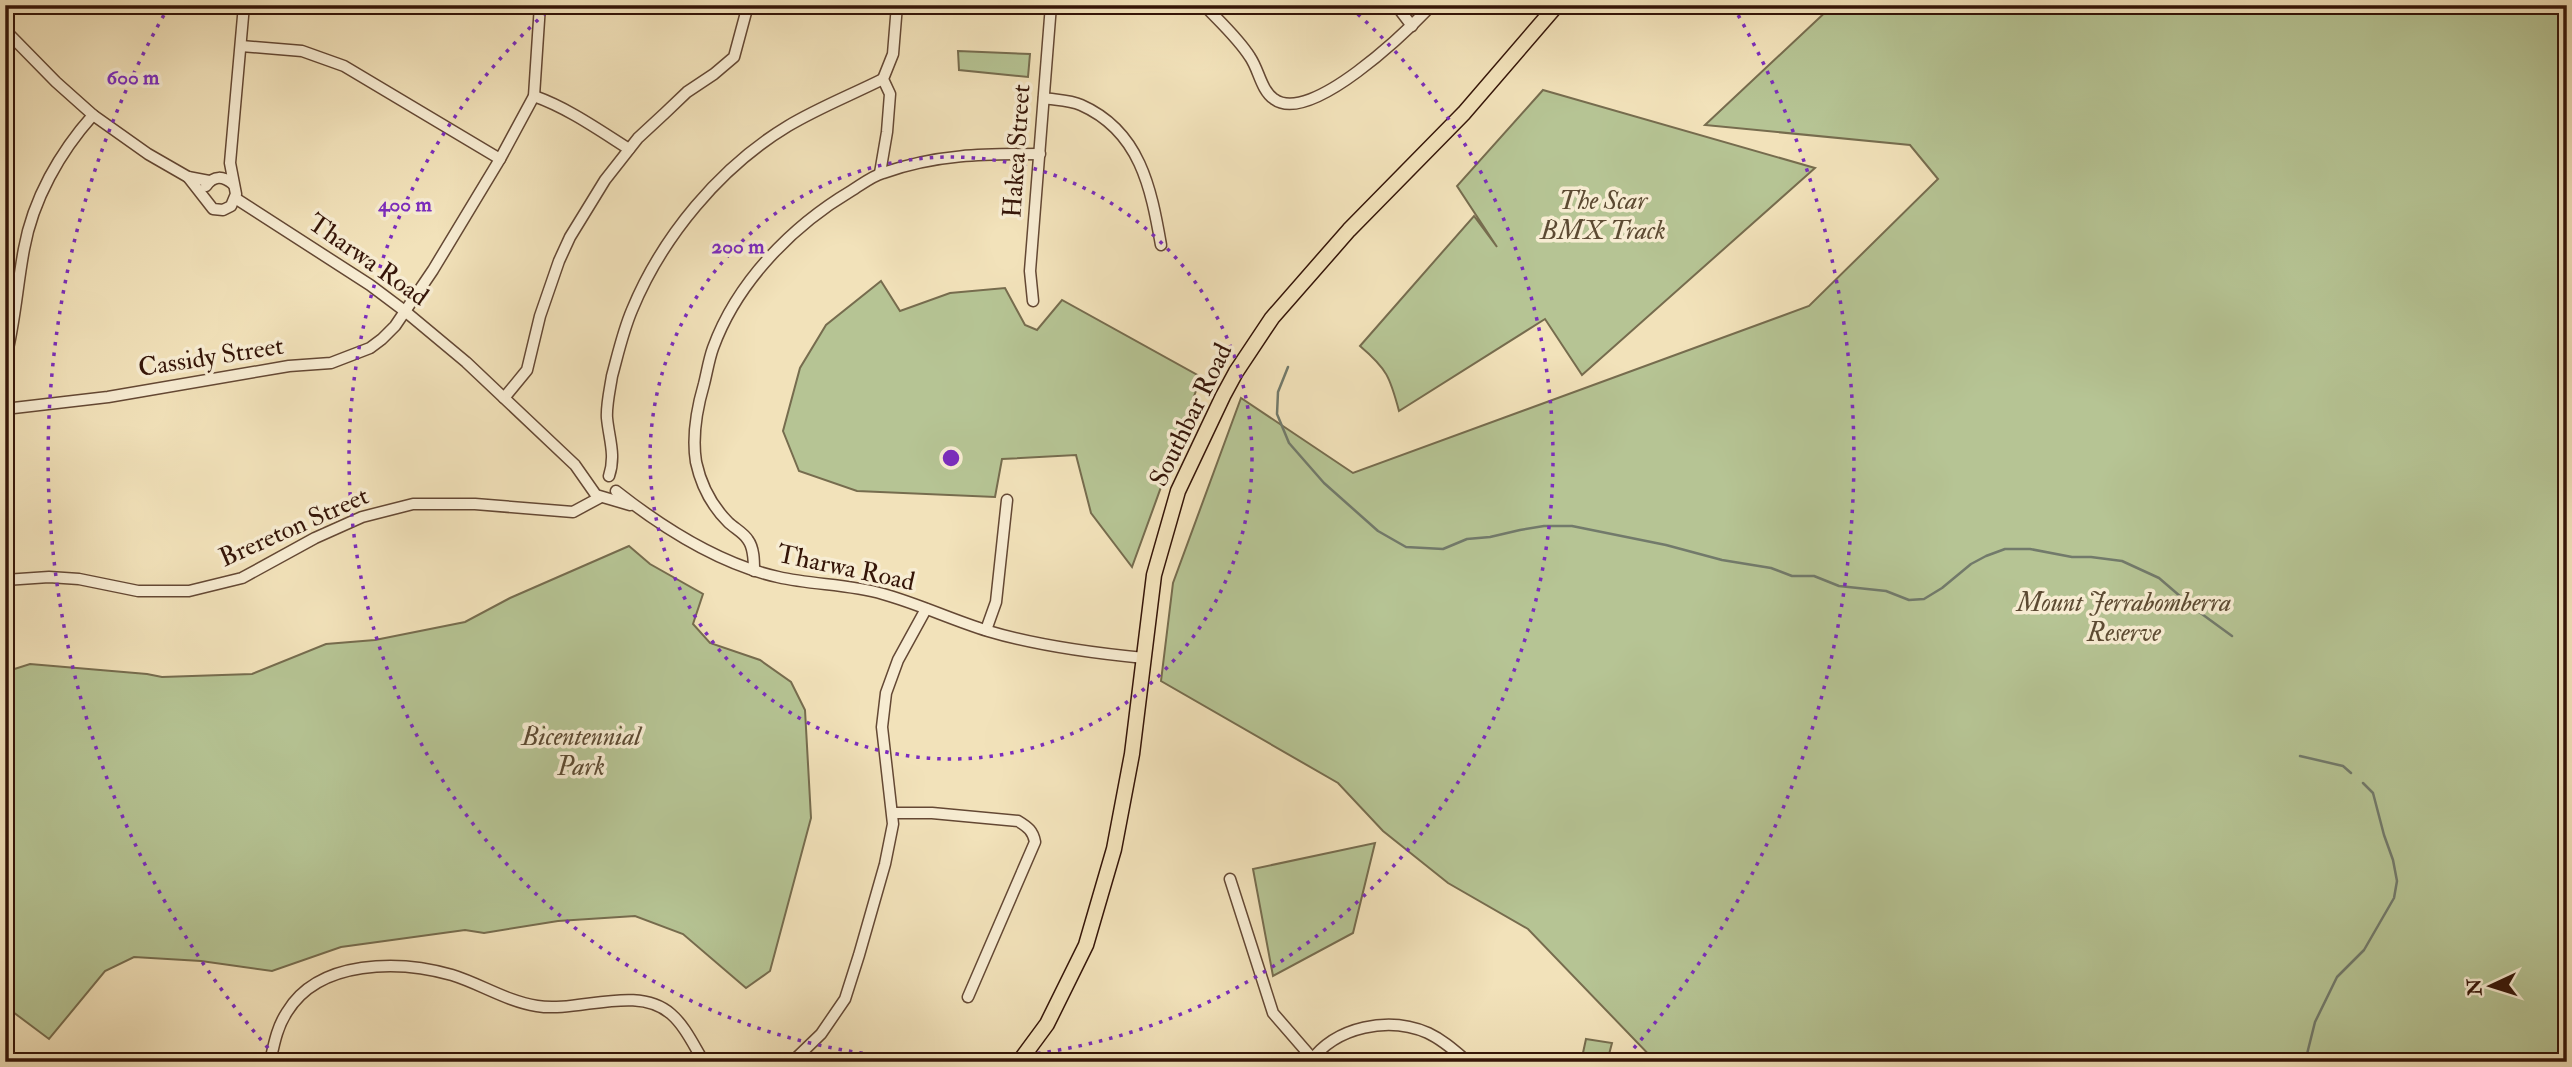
<svg xmlns="http://www.w3.org/2000/svg" width="2572" height="1067" viewBox="0 0 2572 1067" font-family="'IM FELL Double Pica',serif">
<rect width="100%" height="100%" fill="#f2e2ba"/>
<filter id="stains"><feTurbulence type="fractalNoise" baseFrequency=".00286" numOctaves="4"/><feColorMatrix values="0 0 0 0 .2 0 0 0 0 .09 0 0 0 0 .02 0 0 0 .5 -.17"/></filter>
<radialGradient id="worn" r=".72"><stop offset=".6" stop-color="#630" stop-opacity="0"/><stop offset="1" stop-color="#630" stop-opacity=".3"/></radialGradient>
<g fill="#b6c494" stroke="#766c4e" stroke-width="2">
<path d="M1833 5H2567V1062H1656L1528 929 1448 883 1383 831 1338 783 1161 681 1173 583 1241 398 1353 473 1809 306 1938 179 1910 145 1705 125Z"/>
<path d="M958 51 1030 54 1028 77 959 70Z"/>
<path d="M1543 90 1815 168 1582 375 1545 319 1399 411C1390 377 1387 369 1360 346L1474 216 1497 247 1457 186Z"/>
<path d="M881 281 900 311 950 293 1005 288 1025 325 1037 330 1062 300 1201 377 1132 567 1091 513 1076 455 1002 459 995 497 857 491 799 471 783 431 800 368 826 325Z"/>
<path d="M629 546 650 564 703 594 693 624 710 643 760 660 791 682 805 710 811 818 770 971 746 988 683 934 635 916 558 921 484 933 465 930 341 947 272 971 201 961 134 957 105 971 49 1039 5 1006V672L30 664 147 674 162 677 252 674 326 644 375 640 465 622 510 598Z"/>
<path d="M1375 843 1353 933 1273 976 1253 869Z"/>
<path d="M1586 1039 1612 1043 1607 1062H1581Z"/>
</g>
<g fill="none" stroke-linecap="round" stroke-linejoin="round">
<g stroke="#727a6b" stroke-width="2.5">
<path d="M1288 367 1278 392 1277 414 1289 443 1324 483 1378 531 1406 547 1443 549 1467 539 1490 537 1520 530 1544 526H1572L1666 545 1722 560 1771 568 1792 576H1814L1839 586 1886 591 1909 600 1924 599 1942 588 1971 564 1986 556 2005 549H2030L2072 557H2091L2122 561 2159 578 2195 609 2232 636"/>
<path d="M2300 756 2343 766 2351 773"/>
<path d="M2305 1062 2315 1022 2337 977 2364 950 2394 898 2397 881 2393 860 2384 835 2373 793 2363 783"/>
</g>
<defs>
<g id="minor">
<path d="M1204 5C1220 22 1238 38 1250 57 1259 70 1261 90 1274 99 1310 126 1407 31 1432 5"/>
<path d="M1396 5 1412 26"/>
<path d="M5 30 56 82 93 115 148 154 188 177 209 181"/>
<path d="M241 46 302 51 344 66 500 159"/>
<path d="M534 96C568 108 599 130 629 149"/>
<path d="M1044 98C1055 100 1070 100 1081 105 1140 131 1151 188 1161 245"/>
<path d="M880 173 887 132 890 94 883 79 893 54 897 5"/>
<path d="M188 177 213 209 223 210 231 206 236 194 230 163 244 5"/>
<path d="M206 186C214 175 223 176 233 184"/>
<path d="M235 198 370 285 406 312 466 362 575 465 596 495 630 505"/>
<path d="M1033 301 1030 271 1051 5"/>
<path d="M5 361C15 324 17 286 24 249 33 199 60 152 93 115"/>
<path d="M504 398 527 370 540 316 559 261 570 237 605 180 638 138 665 113 687 92 714 74 734 57 748 5"/>
<path d="M5 409 108 397 289 366 331 363 370 348 382 339 395 326 433 270 500 159 534 96 540 5"/>
<path d="M609 476C616 455 609 439 607 418 606 406 610 389 612 376 618 354 623 331 632 310 662 237 720 167 788 126 818 108 851 95 883 79"/>
<path d="M616 491C663 528 719 564 778 577 813 585 849 584 883 594 919 604 952 620 988 631 1038 646 1092 653 1144 658"/>
<path d="M754 571C754 561 754 548 748 540 744 533 734 528 728 522 712 506 701 485 696 462 692 437 697 408 704 384 707 372 709 359 713 348 737 282 792 226 851 191 861 185 872 176 883 173 937 154 983 154 1040 154"/>
<path d="M5 580 49 577 79 579 138 591H189L242 578 315 538 362 517 413 504H475L573 512 599 498"/>
<path d="M986 630 996 602 1007 500"/>
<path d="M893 813H932L1018 821C1028 827 1033 831 1035 842L968 997"/>
<path d="M1230 879 1273 1013 1312 1058"/>
<path d="M270 1062C274 1044 277 1027 287 1012 319 959 400 960 452 975 481 984 506 1001 537 1006 578 1013 637 984 671 1014 685 1026 694 1046 704 1062"/>
<path d="M792 1062 821 1034 845 999 859 955 885 864 893 824 882 727 886 693 898 660 926 609"/>
<path d="M1310 1062C1336 1026 1389 1016 1428 1033 1443 1040 1455 1051 1468 1062"/>
</g>
<path id="major" d="M1019 1062 1047 1024 1086 945 1114 849 1132 754 1154 575 1178 491 1223 396 1236 372 1272 318 1349 230 1464 113 1557 5"/>
</defs>
<use href="#minor" stroke="#644834" stroke-width="13"/>
<use href="#major" stroke="#351508" stroke-width="17"/>
<use href="#minor" stroke="#f7ecd2" stroke-width="10"/>
<use href="#major" stroke="#f2e2ba" stroke-width="14"/>
</g>
<g fill="none" stroke="#7b2cbf" stroke-width="3.5" stroke-dasharray="3.5 7">
<circle cx="951" cy="458" r="301"/>
<path d="M1350 7A602 602 0 1 1 552 7"/>
<path d="M275 1056A903 903 0 0 1 169 6M1733 6A903 903 0 0 1 1627 1056"/>
</g>
<g text-anchor="middle" dominant-baseline="central" stroke-width="7" stroke-linejoin="round" paint-order="stroke">
<g font-size="26" fill="#351508" stroke="#f7ecd2">
<text transform="translate(1017 151) rotate(-86)">Hakea Street</text>
<text transform="translate(368 260) rotate(35)">Tharwa Road</text>
<text transform="translate(211 357) rotate(-9)">Cassidy Street</text>
<text transform="translate(1191 415) rotate(-64)">Southbar Road</text>
<text transform="translate(294 527) rotate(-24)">Brereton Street</text>
<text transform="translate(846 568) rotate(12)">Tharwa Road</text>
</g>
<g font-size="26" font-style="italic" fill="#5c4a32" stroke="#f7ecd2">
<text x="1603" y="201">The Scar<tspan x="1603" dy="30">BMX Track</tspan></text>
<text x="2124" y="603">Mount Jerrabomberra<tspan x="2124" dy="30">Reserve</tspan></text>
<text x="581" y="737">Bicentennial<tspan x="581" dy="30">Park</tspan></text>
</g>
</g>
<circle cx="951" cy="458" r="10" fill="#7b2cbf" stroke="#f7ecd2" stroke-width="3.5"/>
<g font-size="21" text-anchor="middle" font-weight="bold" fill="#7b2cbf" stroke="#f7ecd2" stroke-width="7" stroke-linejoin="round" paint-order="stroke">
<text x="133" y="84">600 m</text>
<text x="405" y="211">400 m</text>
<text x="738" y="253">200 m</text>
</g>
<rect width="2572" height="1067" fill="none" stroke="#f2e2ba" stroke-width="28"/>
<rect x="7" y="7" width="2558" height="1053" fill="none" stroke="#351508" stroke-width="3.5"/>
<rect x="14" y="14" width="2544" height="1039" fill="none" stroke="#351508" stroke-width="2"/>
<g transform="translate(2491 986) rotate(266)" stroke="#f7ecd2" stroke-width="5" paint-order="stroke">
<path d="M0-5L12 26L0 18L-12 26Z" fill="#351508"/>
<text y="-10" font-size="19" font-weight="bold" text-anchor="middle" fill="#351508">N</text>
</g>
<rect width="100%" height="100%" filter="url(#stains)"/>
<rect width="100%" height="100%" fill="url(#worn)"/>
</svg>
